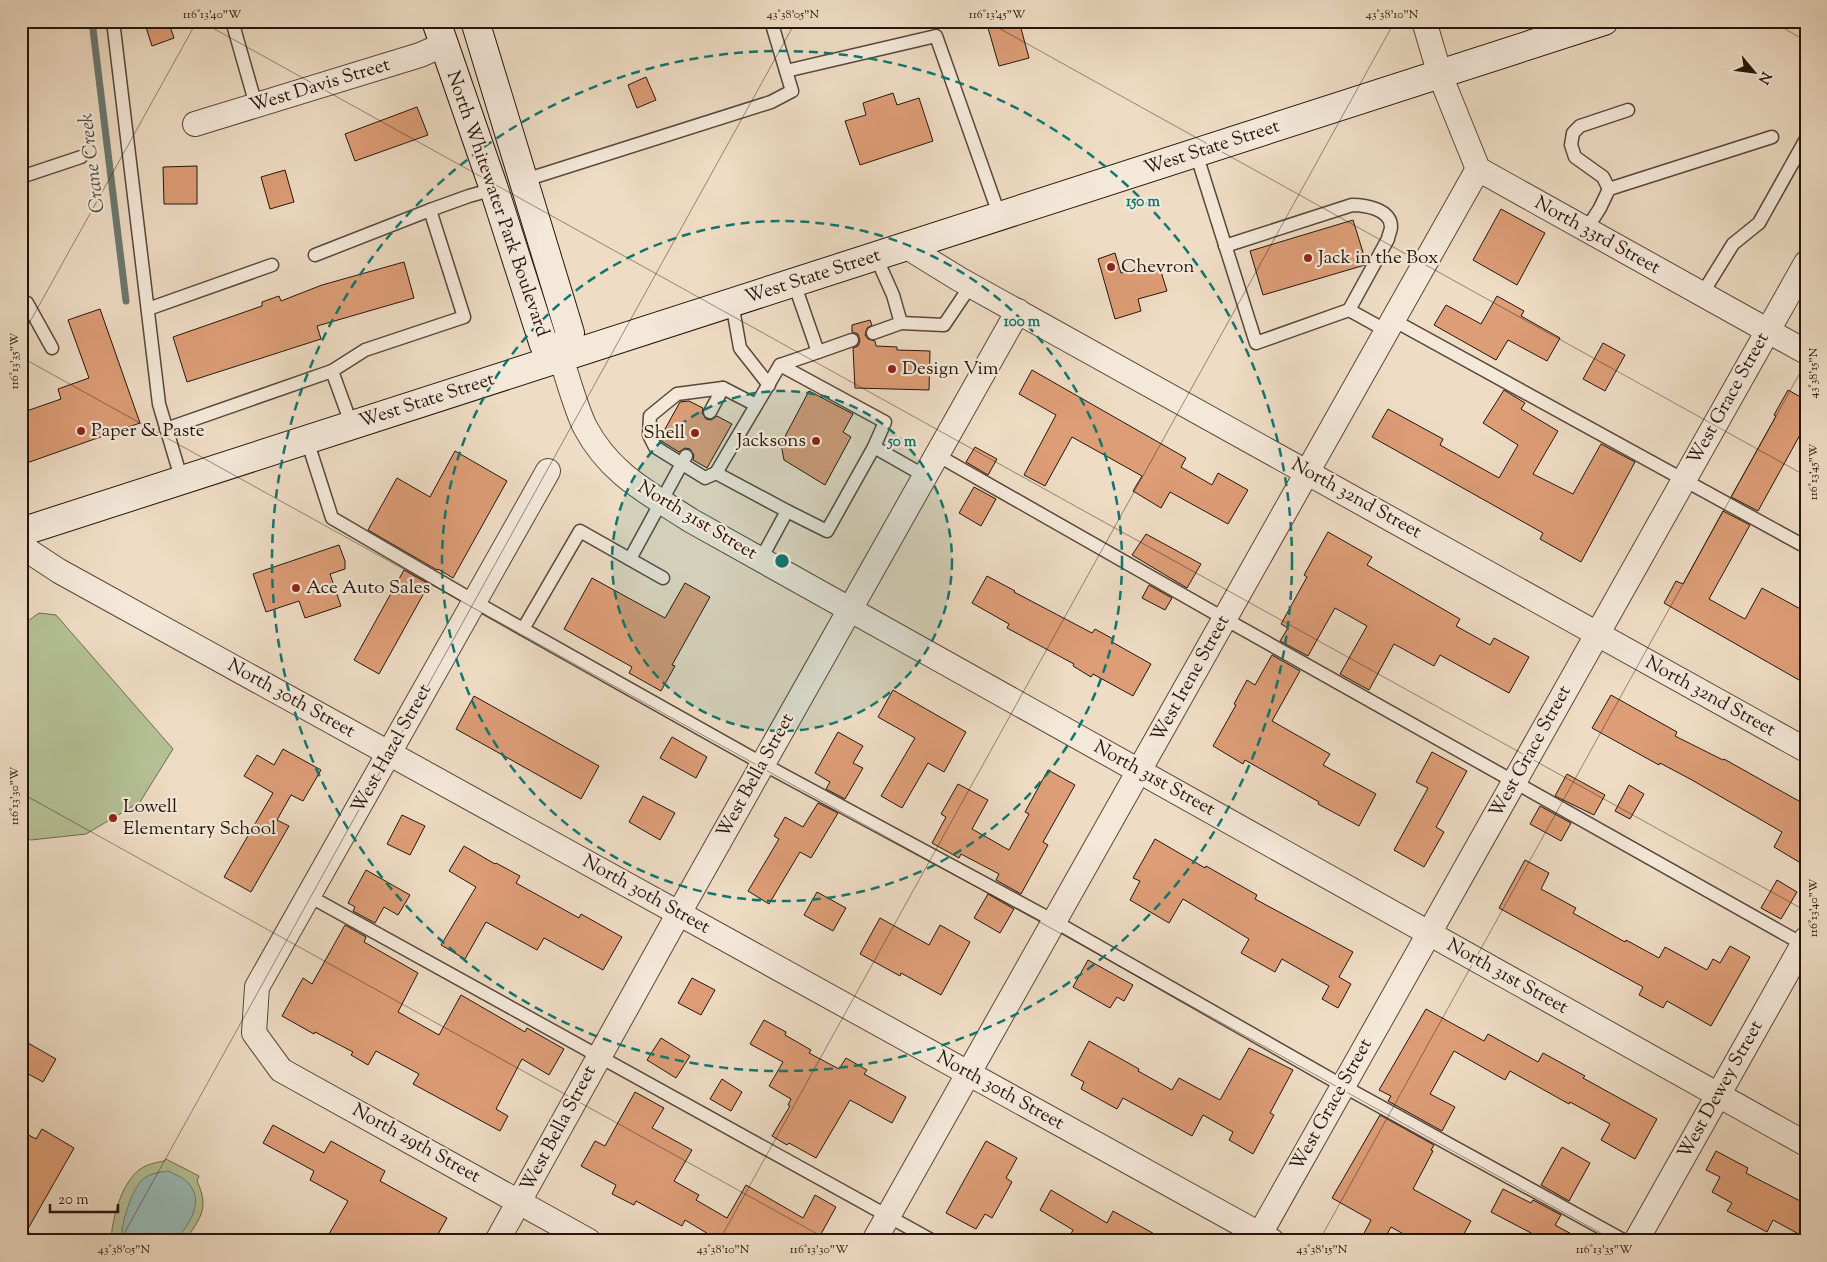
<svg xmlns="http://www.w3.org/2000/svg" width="1827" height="1262" viewBox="0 0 1827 1262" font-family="'Sorts Mill Goudy',serif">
<rect width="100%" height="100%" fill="#eedcc4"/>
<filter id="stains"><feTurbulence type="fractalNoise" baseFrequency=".004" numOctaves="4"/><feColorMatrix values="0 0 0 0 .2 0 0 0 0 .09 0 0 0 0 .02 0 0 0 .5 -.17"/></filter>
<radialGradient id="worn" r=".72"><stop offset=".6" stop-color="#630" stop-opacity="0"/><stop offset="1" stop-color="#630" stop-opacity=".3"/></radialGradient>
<g fill="#b5c196" stroke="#6d6c51">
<path d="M39 613 56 615 173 749 140 802 86 834 31 840 21 837V626Z"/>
<path d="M166 1159 199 1176 197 1181C210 1209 200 1218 185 1241H111C112 1219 121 1184 139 1170 147 1164 155 1163 164 1161Z"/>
</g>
<path fill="#99bbb6" stroke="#6b7972" d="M169 1171C175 1175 185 1178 189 1184 205 1203 188 1226 175 1241H121C121 1224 131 1190 143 1179 151 1173 160 1172 169 1171Z"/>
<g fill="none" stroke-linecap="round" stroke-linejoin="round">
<path stroke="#6b7972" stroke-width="7" d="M92 21 126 301"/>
</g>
<g fill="#dd9d77" stroke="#25160c">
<path d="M144 21H168L174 38 152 46Z"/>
<path d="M986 21H1019L1029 58 999 66Z"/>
<path d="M646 77 656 100 637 108 628 85Z"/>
<path d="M893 93 897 105 919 98 933 141 860 165 845 121 866 115 863 103Z"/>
<path d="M417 107 428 135 355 161 345 134Z"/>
<path d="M197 166V204H164L163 167Z"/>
<path d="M285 170 294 202 270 209 261 177Z"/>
<path d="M1501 209 1545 233 1517 285 1473 260Z"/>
<path d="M1353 220 1366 262 1365 265 1263 295 1250 251Z"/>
<path d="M1115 253 1121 273 1158 262 1167 291 1138 299 1141 311 1115 319 1098 259Z"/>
<path d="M404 262 414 298 317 326 321 339 187 382 173 337 262 306V302L279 296 281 301 322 285Z"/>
<path d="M1497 296 1524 311 1521 316 1560 338 1547 361 1508 340 1496 360 1434 325 1446 305 1481 324Z"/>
<path d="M100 309 140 423 21 465V413L61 399 58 389 89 378 68 320Z"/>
<path d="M870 320 872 325 867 328 865 335 868 339 875 341 876 346 897 347V350L930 351 929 390 855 388 853 348 858 346 860 341 858 334 852 332V325Z"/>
<path d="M1603 343 1625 355 1605 391 1583 379Z"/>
<path d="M1032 370 1186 458 1181 467 1212 485 1218 473 1248 490 1228 524 1170 492 1161 508 1133 491 1142 476 1072 437 1045 486 1024 475 1056 415 1019 394Z"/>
<path d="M1504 390 1525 403 1521 409 1558 431 1533 474 1573 494 1601 444 1635 462 1581 562 1540 539 1543 533 1372 437 1388 409 1443 439 1440 445 1499 478 1518 445 1483 423Z"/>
<path d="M1788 390 1806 400V424L1758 511 1731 497 1776 416 1774 415Z"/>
<path d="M809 391 853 414 843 432 851 437 825 485 784 460 781 444Z"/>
<path d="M689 401 703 408 702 413 706 419 711 420 717 416 732 424 707 468 693 460 694 455 690 449 685 448 679 452 661 441 660 438 680 402Z"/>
<path d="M975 447 997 459 988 475 966 462Z"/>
<path d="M455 451 507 481 453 578 438 569 437 570 368 530 397 478 430 497Z"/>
<path d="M974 487 996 499 981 526 959 513Z"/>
<path d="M1723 511 1750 525 1709 599 1745 619 1762 588 1806 612V684L1664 603 1676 581 1683 584Z"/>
<path d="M1328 532 1372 557 1367 565 1460 619 1456 626 1490 645 1494 638 1529 657 1509 693 1440 655 1434 666 1394 644 1369 690 1340 674 1367 626 1335 608 1308 656 1280 641 1288 628 1281 624 1307 577 1304 575Z"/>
<path d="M1146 534 1201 564 1187 588 1132 555Z"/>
<path d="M339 545 345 561V569L330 574 341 606 305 618 299 601 266 612 253 574Z"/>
<path d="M404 570 429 584 379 674 354 660Z"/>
<path d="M987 576 1015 591 1014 592 1092 633 1095 629 1113 639 1112 642 1151 664 1133 696 1093 674 1091 677 1073 666 1074 664 1007 628 1009 624 972 603Z"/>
<path d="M592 578 665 618 685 583 710 597 672 665 675 666 661 691 629 673 632 667 564 629Z"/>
<path d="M1149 585 1172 598 1165 610 1142 598Z"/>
<path d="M1272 655 1300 671 1272 721 1330 754 1323 765 1376 794 1359 826 1318 804 1319 802 1245 760 1243 764 1213 746 1236 705 1234 704 1247 680 1255 685Z"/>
<path d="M893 690 966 732 944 772 928 763 902 808 881 796 915 738 878 717Z"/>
<path d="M1611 695 1677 732 1675 736 1723 760 1724 759 1806 805V850L1799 862 1774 847 1782 832 1692 780 1660 763 1659 765 1592 728Z"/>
<path d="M474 696 599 766 581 799 456 729Z"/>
<path d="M838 732 863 746 853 763 863 768 845 799 826 789 830 782 815 773Z"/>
<path d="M672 737 707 757 696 778 660 758Z"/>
<path d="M283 749 321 770 303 801 291 795 277 820 289 826 251 892 224 877 273 793 244 776 257 755 274 765Z"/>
<path d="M1432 752 1467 771 1436 827 1444 832 1424 867 1394 850 1428 788 1416 782Z"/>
<path d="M1048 770 1075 785 1043 842 1048 845 1021 894 996 880 999 874 961 854 959 858 932 843 946 817 941 814 958 784 988 800 972 829 1009 850 1029 814 1025 812Z"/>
<path d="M1567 774 1605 795 1594 815 1555 796Z"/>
<path d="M1629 785 1644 794 1630 819 1615 811Z"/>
<path d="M643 796 675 813 660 840 629 822Z"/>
<path d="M818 803 838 813 811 858 800 852 769 904 748 891 779 839 774 836 785 817 803 827Z"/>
<path d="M1540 806 1571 823 1561 841 1530 824Z"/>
<path d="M402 815 425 826 410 855 387 844Z"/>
<path d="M1155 839 1205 868 1206 866 1257 895 1255 899 1353 952 1339 977 1351 984 1338 1008 1322 999 1329 986 1282 959 1275 972 1241 953 1249 939 1183 899 1169 923 1130 900 1140 881 1133 878Z"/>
<path d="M464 846 495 864 496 863 520 876 516 883 579 918 581 914 622 937 603 970 544 938 537 950 486 922 465 959 441 945 476 887 449 871Z"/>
<path d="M1525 860 1549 873 1541 889 1576 908 1573 913 1625 942 1626 940 1659 958 1665 947 1707 970 1713 959 1720 963 1730 946 1750 957 1711 1026 1667 1001 1663 1008 1639 995 1643 987 1499 908Z"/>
<path d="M366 870 410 895 398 915 384 907 375 923 353 911 355 907 348 903Z"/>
<path d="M1777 880 1797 892 1781 919 1761 908Z"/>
<path d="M817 892 846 908 833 931 804 915Z"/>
<path d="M988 894 1014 909 1000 933 974 918Z"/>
<path d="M880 918 929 945 940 925 970 942 941 995 901 973 900 976 860 954Z"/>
<path d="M345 925 366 937 364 942 418 973 398 1012 439 1035 461 995 525 1032 527 1028 564 1049 549 1075 522 1059 496 1109 508 1116 500 1131 413 1084 419 1074 376 1051 368 1065 351 1055 353 1052 315 1032 314 1034 282 1016 303 978 312 984Z"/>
<path d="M1088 960 1133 985 1124 1001 1117 997 1110 1008 1073 987Z"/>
<path d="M692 978 715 990 701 1015 678 1003Z"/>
<path d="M1426 1009 1484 1041 1488 1034 1538 1062 1543 1053 1585 1076 1583 1078 1657 1119 1635 1159 1601 1140 1610 1124 1570 1102 1569 1104 1510 1071 1505 1080 1454 1051 1430 1094 1455 1107 1442 1131 1388 1101 1391 1096 1379 1090Z"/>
<path d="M764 1020 786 1032 785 1035 811 1050 809 1053 839 1069 846 1058 867 1070 864 1074 906 1097 892 1123 850 1100 816 1158 789 1143 787 1145 772 1136 790 1106 788 1105 791 1099 769 1086 783 1062 750 1044Z"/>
<path d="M661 1038 690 1056 676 1078 647 1060Z"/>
<path d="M1089 1041 1139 1069 1138 1071 1172 1090 1179 1078 1220 1100 1249 1048 1293 1070 1270 1113 1274 1115 1253 1154 1229 1140 1233 1132 1203 1115 1192 1136 1123 1098 1117 1109 1081 1089 1084 1082 1071 1075Z"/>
<path d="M28 1043 56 1059 43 1082 21 1070V1055Z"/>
<path d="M722 1079 742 1092 731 1111 710 1099Z"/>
<path d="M635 1092 664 1108 652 1128 692 1150 674 1181 699 1195 696 1200 727 1218 746 1185 803 1218 815 1195 836 1207 817 1241H720L685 1220 682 1226 636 1201 634 1205 612 1194 616 1185 581 1166 595 1141 605 1146Z"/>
<path d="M1380 1115 1434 1145 1431 1150 1433 1151 1413 1189 1471 1221 1460 1241H1416L1391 1227 1383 1241H1360L1371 1220 1332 1198Z"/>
<path d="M273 1125 324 1153 331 1141 385 1171 380 1181 447 1218 434 1241H325L348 1201 310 1180 314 1171 263 1143Z"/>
<path d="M42 1129 74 1148 21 1241V1131L36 1139Z"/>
<path d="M986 1141 1017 1158 1006 1178 1012 1182 992 1218 985 1214 976 1229 946 1213Z"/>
<path d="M1562 1147 1590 1163 1569 1201 1541 1185Z"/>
<path d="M1716 1151 1748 1168 1746 1173 1806 1204V1238L1773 1220 1767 1232 1727 1211 1732 1203 1712 1192 1720 1177 1706 1170Z"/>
<path d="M1503 1189 1531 1203 1533 1200 1561 1215 1555 1225 1584 1241H1530L1533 1234 1491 1212Z"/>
<path d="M1051 1190 1107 1223 1113 1211 1167 1241H1067L1073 1230 1040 1210Z"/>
</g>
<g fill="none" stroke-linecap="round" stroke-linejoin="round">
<defs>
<g id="lane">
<path d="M113 21 159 404 182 481"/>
<path d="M232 21 256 105"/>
<path d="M786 71 936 36 1000 217"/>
<path d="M1196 153 1256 343 1349 310 1387 331"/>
<path d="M21 177 81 157"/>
<path d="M525 180 771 102 792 91 771 21"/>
<path d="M1609 189 1603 177 1575 157 1571 145 1573 133 1580 126 1628 110"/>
<path d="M1586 230 1600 208 1609 189 1772 137"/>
<path d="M1225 246 1352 205C1365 205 1391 209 1391 227 1391 231 1388 236 1388 239L1349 310"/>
<path d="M315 255 430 210"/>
<path d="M876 257 893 295 901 323 944 325 971 285"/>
<path d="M1702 294 1733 244 1759 223 1806 139"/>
<path d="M21 303H27L52 348"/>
<path d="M732 303 740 348 769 385"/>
<path d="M148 309 272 265"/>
<path d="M1393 320 1806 547"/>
<path d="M873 333 901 323"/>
<path d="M818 352 852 340"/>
<path d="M780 365 885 422 874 447 925 476"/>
<path d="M710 412 723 388"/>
<path d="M352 426 332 371 365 350 464 317 430 210 469 196 494 189"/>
<path d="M166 429 332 371"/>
<path d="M307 440 332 518 491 611 763 764 1054 921 1343 1086 1625 1241"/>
<path d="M937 455 1225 619 1806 946"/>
<path d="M716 473 705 478 655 447 649 435 650 416 677 394 723 388 756 405"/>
<path d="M787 511 827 531 874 447"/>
<path d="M630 559 686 456"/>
<path d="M761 559 787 511 716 473 780 365 818 352 794 283"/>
<path d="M523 629 580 531 663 578"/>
<path d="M309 896 933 1241"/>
</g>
<g id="street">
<path d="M1424 21 1440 75 1478 169 1806 352"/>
<path d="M195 124 420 55 443 45"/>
<path d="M907 247 959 279 1806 750"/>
<path d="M561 358C568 379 576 409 585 427 610 474 647 492 690 520L1806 1144"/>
<path d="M548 471 257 987 254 1033 281 1070 589 1241"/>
<path d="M21 546 59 571 1272 1241"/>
<path d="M497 1241 679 913 1018 311"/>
<path d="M874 1241 1478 169"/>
<path d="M1256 1241 1806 263"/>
<path d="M1636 1241 1806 939"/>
</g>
<g id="secondary">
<path d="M436 21 494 189 544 345 561 358"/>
<path d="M475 21 570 333 561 358"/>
<path d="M21 532 1604 21"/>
</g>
</defs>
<use href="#lane" stroke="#57483a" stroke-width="15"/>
<use href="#street" stroke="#57483a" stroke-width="26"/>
<use href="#secondary" stroke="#25160c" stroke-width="30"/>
<use href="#lane" stroke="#f4e8d9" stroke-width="12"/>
<use href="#street" stroke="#f4e8d9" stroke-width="24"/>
<use href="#secondary" stroke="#f4e8d9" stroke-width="28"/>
</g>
<path fill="none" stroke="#25160c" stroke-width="1" stroke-opacity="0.45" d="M200 21 1806 911M986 21 1806 476M1771 21 1806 41M21 338 197 21M21 357 1615 1241M21 793 830 1241M21 1228 45 1241M120 1241 796 21M719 1241 1395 21M1319 1241 1806 362"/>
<circle cx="782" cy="561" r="170" fill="#0f766e" fill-opacity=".12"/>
<g fill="none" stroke="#0f766e" stroke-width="2.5" stroke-dasharray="9 6">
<circle cx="782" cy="561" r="170"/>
<circle cx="782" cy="561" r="340"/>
<circle cx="782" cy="561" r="510"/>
</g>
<g fill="#8f2418" stroke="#f4e8d9" stroke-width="2">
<circle cx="1308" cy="258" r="5"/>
<circle cx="1111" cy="267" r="5"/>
<circle cx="892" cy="369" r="5"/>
<circle cx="81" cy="431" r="5"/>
<circle cx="695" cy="433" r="5"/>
<circle cx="816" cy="441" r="5"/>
<circle cx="296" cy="588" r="5"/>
<circle cx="113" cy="818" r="5"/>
</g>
<g text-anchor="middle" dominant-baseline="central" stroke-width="4.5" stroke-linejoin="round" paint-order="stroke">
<g font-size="19" fill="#25160c" stroke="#f4e8d9">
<text transform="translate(320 86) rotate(-17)">West Davis Street</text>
<text transform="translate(1212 148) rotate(-18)">West State Street</text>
<text transform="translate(497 204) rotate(71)">North Whitewater Park Boulevard</text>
<text transform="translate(1597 236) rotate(29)">North 33rd Street</text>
<text transform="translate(813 277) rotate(-18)">West State Street</text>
<text transform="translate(1729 399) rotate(-61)">West Grace Street</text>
<text transform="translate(427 401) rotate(-18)">West State Street</text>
<text transform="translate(1356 499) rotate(29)">North 32nd Street</text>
<text transform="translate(697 521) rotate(31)">North 31st Street</text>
<text transform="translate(1191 679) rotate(-61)">West Irene Street</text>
<text transform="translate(1710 697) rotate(29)">North 32nd Street</text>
<text transform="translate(291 699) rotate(29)">North 30th Street</text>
<text transform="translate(392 749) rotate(-61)">West Hazel Street</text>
<text transform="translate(1531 752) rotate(-61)">West Grace Street</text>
<text transform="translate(756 776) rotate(-61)">West Bella Street</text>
<text transform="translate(1154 779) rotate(29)">North 31st Street</text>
<text transform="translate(646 895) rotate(29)">North 30th Street</text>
<text transform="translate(1507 977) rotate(29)">North 31st Street</text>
<text transform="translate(1721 1090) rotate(-61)">West Dewey Street</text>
<text transform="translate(1000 1091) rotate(29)">North 30th Street</text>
<text transform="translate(1332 1105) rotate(-61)">West Grace Street</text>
<text transform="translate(559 1129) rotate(-62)">West Bella Street</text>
<text transform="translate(416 1144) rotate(29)">North 29th Street</text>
</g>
<g font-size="19" fill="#25160c" stroke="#f4e8d9" text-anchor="start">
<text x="1318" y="258">Jack in the Box</text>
<text x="1121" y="267">Chevron</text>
<text x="902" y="369">Design Vim</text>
<text x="91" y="431">Paper &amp; Paste</text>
<text x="685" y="433" text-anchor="end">Shell</text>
<text x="806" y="441" text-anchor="end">Jacksons</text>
<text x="306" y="588">Ace Auto Sales</text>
<text x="123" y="807">Lowell<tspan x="123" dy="22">Elementary School</tspan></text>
</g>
<g font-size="20" font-style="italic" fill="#4e5048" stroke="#f4e8d9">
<text transform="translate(93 163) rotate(-97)">Crane Creek</text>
</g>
</g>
<circle cx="782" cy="561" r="8" fill="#0f766e" stroke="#f4e8d9" stroke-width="2.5"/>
<g font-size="15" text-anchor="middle" font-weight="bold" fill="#0f766e" stroke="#f4e8d9" stroke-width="4.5" stroke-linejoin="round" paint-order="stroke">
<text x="1143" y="206">150 m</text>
<text x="1022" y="326">100 m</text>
<text x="902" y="446">50 m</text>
</g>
<rect width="1827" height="1262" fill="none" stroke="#eedcc4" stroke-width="55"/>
<g transform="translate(1754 72) rotate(119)" stroke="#f4e8d9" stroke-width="4" paint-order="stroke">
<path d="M0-4L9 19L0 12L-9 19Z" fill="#25160c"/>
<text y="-8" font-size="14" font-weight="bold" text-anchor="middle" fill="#25160c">N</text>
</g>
<path d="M50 1204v8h68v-8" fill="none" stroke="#25160c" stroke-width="2.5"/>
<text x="58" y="1204" font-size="15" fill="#25160c" stroke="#f4e8d9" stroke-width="4" paint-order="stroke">20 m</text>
<rect x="28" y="28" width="1772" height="1206" fill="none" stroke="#25160c" stroke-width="2"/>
<g font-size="12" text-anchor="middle" fill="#25160c">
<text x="212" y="18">116°13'40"W</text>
<text x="793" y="18">43°38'05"N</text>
<text x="997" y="18">116°13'45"W</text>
<text x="1392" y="18">43°38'10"N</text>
<text transform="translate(14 361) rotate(-90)" y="4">116°13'35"W</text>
<text transform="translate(1813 373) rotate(-90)" y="4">43°38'15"N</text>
<text transform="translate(1813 472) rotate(-90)" y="4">116°13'45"W</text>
<text transform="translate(14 796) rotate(-90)" y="4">116°13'30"W</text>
<text transform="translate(1813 908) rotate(-90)" y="4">116°13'40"W</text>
<text x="124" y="1253">43°38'05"N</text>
<text x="723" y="1253">43°38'10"N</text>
<text x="819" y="1253">116°13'30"W</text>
<text x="1322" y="1253">43°38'15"N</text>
<text x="1604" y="1253">116°13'35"W</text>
</g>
<rect width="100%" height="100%" filter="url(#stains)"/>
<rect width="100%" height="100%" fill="url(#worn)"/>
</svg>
